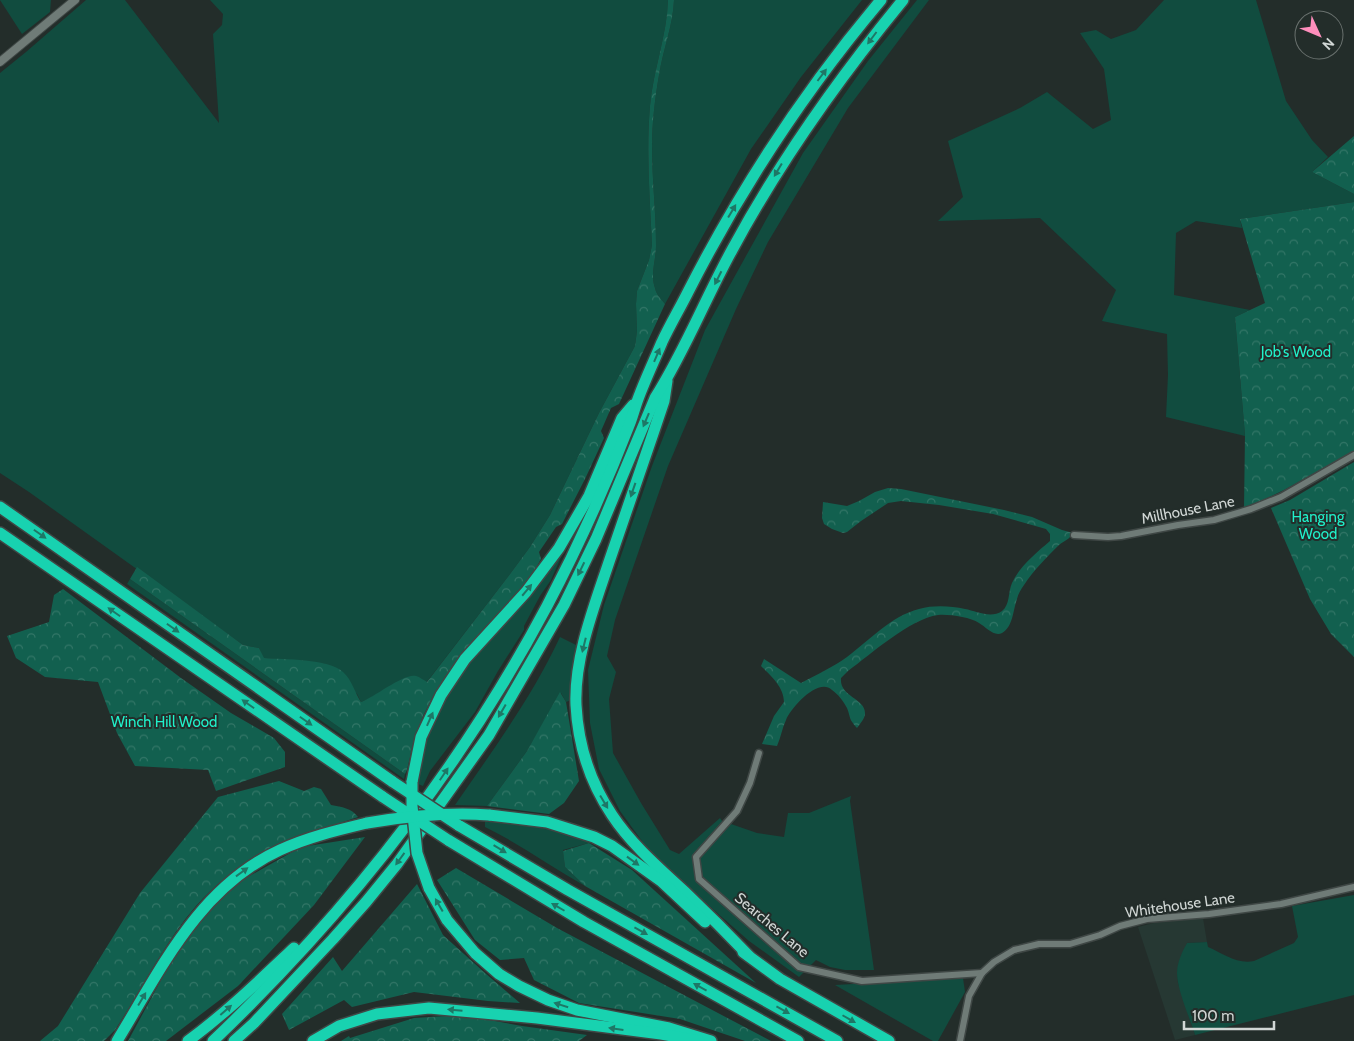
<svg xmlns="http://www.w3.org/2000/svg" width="1354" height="1041" viewBox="0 0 1354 1041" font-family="Cabin,sans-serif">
<defs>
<pattern id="forest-crowns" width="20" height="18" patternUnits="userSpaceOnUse" patternTransform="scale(1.25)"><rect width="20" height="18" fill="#12604f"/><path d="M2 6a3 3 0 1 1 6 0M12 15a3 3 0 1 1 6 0" fill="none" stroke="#337667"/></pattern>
</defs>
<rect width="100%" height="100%" fill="#232d2a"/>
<path fill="#263833" d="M1203 918 1207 942 1187 943 1177 971 1178 983 1195 1035 1175 1040 1138 927 1154 923Z"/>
<g fill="#114c3f">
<path d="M0 0H51L50 12 22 34Z"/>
<path d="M86 0H125L219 123 213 34 222 25 223 14 210 0H668C667 36 653 70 650 106 646 153 650 199 652 245L649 260 637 291 636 304 637 331 635 346 599 413 550 515 530 547 507 578 426 683 421 679 389 687 369 699 361 702 357 694 325 664 305 661 263 658 259 648 243 645 29 492 0 473V73L26 52Z"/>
<path d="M674 0H862L801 77 751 149 665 304C661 299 656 294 655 288 650 274 656 260 656 246 656 213 652 180 652 147 652 123 655 98 659 75 663 49 673 26 674 0Z"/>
<path d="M917 0H929L848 108 768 242 736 309 668 466 615 620 607 656 616 672 609 699 613 753 641 803 670 850 679 854 720 818 727 828 731 824 757 833 784 837 788 813H809L851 796 850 801 874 970H845L830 967 816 960 799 977 749 941 707 904 647 848 620 811 599 769 590 723 588 670 604 605 652 466 705 330 803 153 868 61Z"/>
<path d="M1164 0H1256L1286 101 1312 140 1328 157 1312 172 1354 194V202L1240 219 1242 228 1196 221 1176 233 1174 295 1250 310 1235 317 1245 436 1166 417 1168 375 1167 334 1102 321 1116 290 1040 218 938 221 963 197 948 141 1020 108 1047 92 1093 129 1111 120 1104 69 1080 33 1096 30 1111 39 1136 30Z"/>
<path d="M565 548 551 580 540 596 524 626V630L498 671 475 712 430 771 423 786 418 784 419 766 427 736 450 689 468 664 545 577Z"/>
<path d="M130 579 405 774 404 779 127 584Z"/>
<path d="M560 637 578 646 571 700 566 702 561 693 527 751 487 806 455 805C493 750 532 697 560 637Z"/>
<path d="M485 820 523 824 555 829 587 840 589 843 563 850 565 867 585 886C551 867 520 844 485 827Z"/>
<path d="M1354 895V995L1195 1035C1190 1018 1177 990 1177 973 1177 963 1182 952 1187 943L1207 942 1208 947C1222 953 1238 965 1254 961L1294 943 1298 937 1292 906Z"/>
<path d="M963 978 965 992 938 1041H933L835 985Z"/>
</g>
<g fill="url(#forest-crowns)">
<path d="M668 0H674C673 26 663 49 659 75 655 98 652 123 652 147 652 180 656 213 656 246 656 260 650 274 655 288 656 294 661 299 665 304L619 404 611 408 601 431 604 438 585 479 562 524 556 527 539 552 541 559 529 580 462 654 436 691 424 714 414 740 407 770 405 774 130 579 137 567 243 645 259 648 264 658C284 660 328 658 343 672 352 680 355 693 361 702 375 697 404 673 416 676 420 677 423 680 427 682L507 578 530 547 550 515 599 413 635 346 637 331 636 304 637 291 649 260 652 245C650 199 646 153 650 106 653 70 667 36 668 0Z"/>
<path d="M1354 136V194L1312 172Z"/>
<path d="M1354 202V451L1284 490 1244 509 1245 435 1235 317 1265 303 1240 219Z"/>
<path d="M1354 462V657L1331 634 1310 599 1271 508 1290 500Z"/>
<path d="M888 488 901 489 1004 510 1032 517 1062 530 1073 533C1070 539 1064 541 1059 545 1047 557 1033 571 1024 585 1021 589 1018 594 1017 599 1013 610 1013 627 1002 633 994 637 986 627 979 623 970 617 949 614 938 615 910 619 871 654 848 671L841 678C839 697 866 698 865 714 865 718 860 724 857 728 848 718 851 718 847 708 844 702 838 694 832 690 818 677 791 708 786 720 782 728 781 737 777 746L762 744 774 716 784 702C784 687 771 676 761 666L764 659 801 683C816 675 833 667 847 657 870 640 891 616 919 609 934 605 950 606 965 609 976 611 991 619 1002 611 1010 605 1008 592 1012 583 1020 566 1036 553 1050 541V534L1046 529 993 514 939 505 901 501 888 503 861 521 847 532 843 533 832 529 824 524 822 518 823 502 847 506 859 501 875 492Z"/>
<path d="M63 589 181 678 231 713 274 738 285 752V767L216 791 208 770 135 766 117 733 98 682 45 677 16 658 7 636 49 622 54 595Z"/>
<path d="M560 692 566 702 579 781 564 803 549 814 487 806 527 751Z"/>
<path d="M279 781 304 791 314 787 321 789 331 805C342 807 351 808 358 817L343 822V823C285 837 236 861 196 906 164 943 142 989 115 1030L104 1041H40L58 1026 140 893 218 797Z"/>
<path d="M365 837 314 905 238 986 166 1041H128L168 967 205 914 228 892 244 879 301 847Z"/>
<path d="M589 843 632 870 756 983 585 886 565 867 563 851Z"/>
<path d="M456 868 557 928 771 1041H745L680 1019 579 1003 534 980 524 958 500 960 475 940 437 880Z"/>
<path d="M417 884 443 935 485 973 520 1003 488 1001 414 992 352 1007 344 1000 289 1030 282 1014 333 957 342 971Z"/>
<path d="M462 1015 522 1026 587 1035 579 1041H341L349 1036 350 1038 414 1018Z"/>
</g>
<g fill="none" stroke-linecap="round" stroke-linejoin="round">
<defs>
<g id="minor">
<path d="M1074 535 1108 537 1121 536 1178 525 1214 520 1251 509 1281 497 1354 455"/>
<path d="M759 753 750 783 737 811 696 857 699 879 799 967 862 981 982 973"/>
<path d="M960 1041 969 996 982 973 994 962 1014 950 1039 944H1070L1100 935 1120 926 1147 919 1209 914 1281 904 1354 887"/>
</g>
<path id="tertiary" d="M0 62 75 0"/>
<g id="motorway">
<path d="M667 381 664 401C646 455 627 509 609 562 594 607 574 658 576 705 578 745 590 782 612 815 631 844 659 868 685 892 707 913 728 934 749 956"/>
<path d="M0 507 393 782"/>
<path d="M0 533 383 797"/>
<path d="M412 782 421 737 441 695 465 659 526 592 559 548 589 496 622 418 633 405"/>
<path d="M489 815 547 822 594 837 612 846 661 881 705 922"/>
<path d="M458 825 568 890 837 1041"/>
<path d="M448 840 584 922 798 1041"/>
<path d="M429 888 447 920 475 953 499 974 519 986 548 1000 577 1010 669 1028 711 1041"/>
<path d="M743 952 780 979 889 1041"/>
<path d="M117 1041C161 969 199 887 280 850 308 837 338 830 367 823"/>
<path d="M188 1041C226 1013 260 980 294 948"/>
<path d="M213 1041C346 914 461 768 547 606 578 547 606 485 630 423 633 415 635 407 638 399 645 380 654 361 662 342 670 325 680 308 688 292 741 188 806 89 881 0"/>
<path d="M234 1041 254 1023 333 939 366 902 397 864 489 735 564 605 596 539 655 398C685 351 705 299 732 250 780 161 839 78 903 0"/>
<path d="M313 1041 339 1026 377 1014 429 1008 537 1018 661 1034 699 1041"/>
</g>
</defs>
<use href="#minor" stroke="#3f4745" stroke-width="9"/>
<use href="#tertiary" stroke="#3f4745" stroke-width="10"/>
<use href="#motorway" stroke="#3f4745" stroke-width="14"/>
<use href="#minor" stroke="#6f7b77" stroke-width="6"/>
<use href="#tertiary" stroke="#6f7b77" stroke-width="8"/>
<use href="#motorway" stroke="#18d2b0" stroke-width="11"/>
<defs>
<g id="motorway-bridge">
<path d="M393 782 458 825"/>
<path d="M412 782V806L417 853 429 888"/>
<path d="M383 797 448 840"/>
<path d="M367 823C408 816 448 812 489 815"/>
</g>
</defs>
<use href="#motorway-bridge" stroke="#3f4745" stroke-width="14" stroke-linecap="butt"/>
<use href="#motorway-bridge" stroke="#18d2b0" stroke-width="11"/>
</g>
<defs><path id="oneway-solid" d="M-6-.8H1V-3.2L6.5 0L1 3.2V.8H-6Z" transform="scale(1.25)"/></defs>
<g fill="#1e7766">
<use href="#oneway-solid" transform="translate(872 38) rotate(127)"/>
<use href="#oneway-solid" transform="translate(822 75) rotate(-53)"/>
<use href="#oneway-solid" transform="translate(778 170) rotate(121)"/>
<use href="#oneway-solid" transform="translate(732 211) rotate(-59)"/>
<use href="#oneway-solid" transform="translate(718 278) rotate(117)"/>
<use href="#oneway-solid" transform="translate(657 355) rotate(-67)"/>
<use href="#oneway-solid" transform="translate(646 420) rotate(113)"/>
<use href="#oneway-solid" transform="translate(633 490) rotate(109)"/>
<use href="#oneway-solid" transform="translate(40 534) rotate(35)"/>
<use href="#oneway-solid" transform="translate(581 569) rotate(116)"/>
<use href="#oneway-solid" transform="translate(527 590) rotate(-50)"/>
<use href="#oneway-solid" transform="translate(114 612) rotate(-145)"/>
<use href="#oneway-solid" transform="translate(173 628) rotate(35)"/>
<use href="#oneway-solid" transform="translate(584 645) rotate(104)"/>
<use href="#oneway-solid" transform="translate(248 704) rotate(-145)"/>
<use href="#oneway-solid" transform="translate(502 711) rotate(120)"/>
<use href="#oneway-solid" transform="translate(430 719) rotate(-66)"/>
<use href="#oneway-solid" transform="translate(306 721) rotate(35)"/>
<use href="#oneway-solid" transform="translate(444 774) rotate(-56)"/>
<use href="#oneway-solid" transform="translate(604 802) rotate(59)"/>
<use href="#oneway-solid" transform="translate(500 849) rotate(31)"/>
<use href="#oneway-solid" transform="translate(400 859) rotate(126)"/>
<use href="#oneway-solid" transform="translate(633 861) rotate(36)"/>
<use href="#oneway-solid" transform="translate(242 872) rotate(-36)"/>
<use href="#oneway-solid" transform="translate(439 905) rotate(-120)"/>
<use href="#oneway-solid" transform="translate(558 907) rotate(-150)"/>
<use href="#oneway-solid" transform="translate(641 931) rotate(29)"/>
<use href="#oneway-solid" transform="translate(700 987) rotate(-151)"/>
<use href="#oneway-solid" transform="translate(142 999) rotate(-59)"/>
<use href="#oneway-solid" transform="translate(561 1005) rotate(-162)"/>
<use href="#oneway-solid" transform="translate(226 1010) rotate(-41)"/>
<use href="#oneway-solid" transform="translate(455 1010) rotate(-175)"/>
<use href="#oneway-solid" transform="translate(783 1010) rotate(29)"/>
<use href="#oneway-solid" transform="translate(849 1019) rotate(30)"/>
<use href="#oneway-solid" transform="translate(616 1029) rotate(-172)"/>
</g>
<g text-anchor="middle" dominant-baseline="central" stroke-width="4" stroke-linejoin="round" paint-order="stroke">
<g font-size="15" fill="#20f1ca" stroke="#232d2a">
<text x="1296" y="352">Job's Wood</text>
<text x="1318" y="517">Hanging<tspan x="1318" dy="17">Wood</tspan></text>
<text x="164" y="722">Winch Hill Wood</text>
</g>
<g font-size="15" fill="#d1d7d5" stroke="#232d2a">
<text transform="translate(1188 510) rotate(-11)">Millhouse Lane</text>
<text transform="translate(1180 905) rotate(-8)">Whitehouse Lane</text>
<text transform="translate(772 925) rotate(40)">Searches Lane</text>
</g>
</g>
<g transform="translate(1319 35) rotate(134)"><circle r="24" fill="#232d2a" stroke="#69716e"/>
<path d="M0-4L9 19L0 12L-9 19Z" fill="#fe8ebc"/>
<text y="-8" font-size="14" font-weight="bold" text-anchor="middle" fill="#d1d7d5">N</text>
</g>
<path d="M1184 1021v8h90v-8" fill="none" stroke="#d1d7d5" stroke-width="2.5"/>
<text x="1192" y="1021" font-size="15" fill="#d1d7d5" stroke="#232d2a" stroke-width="4" paint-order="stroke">100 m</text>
</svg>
